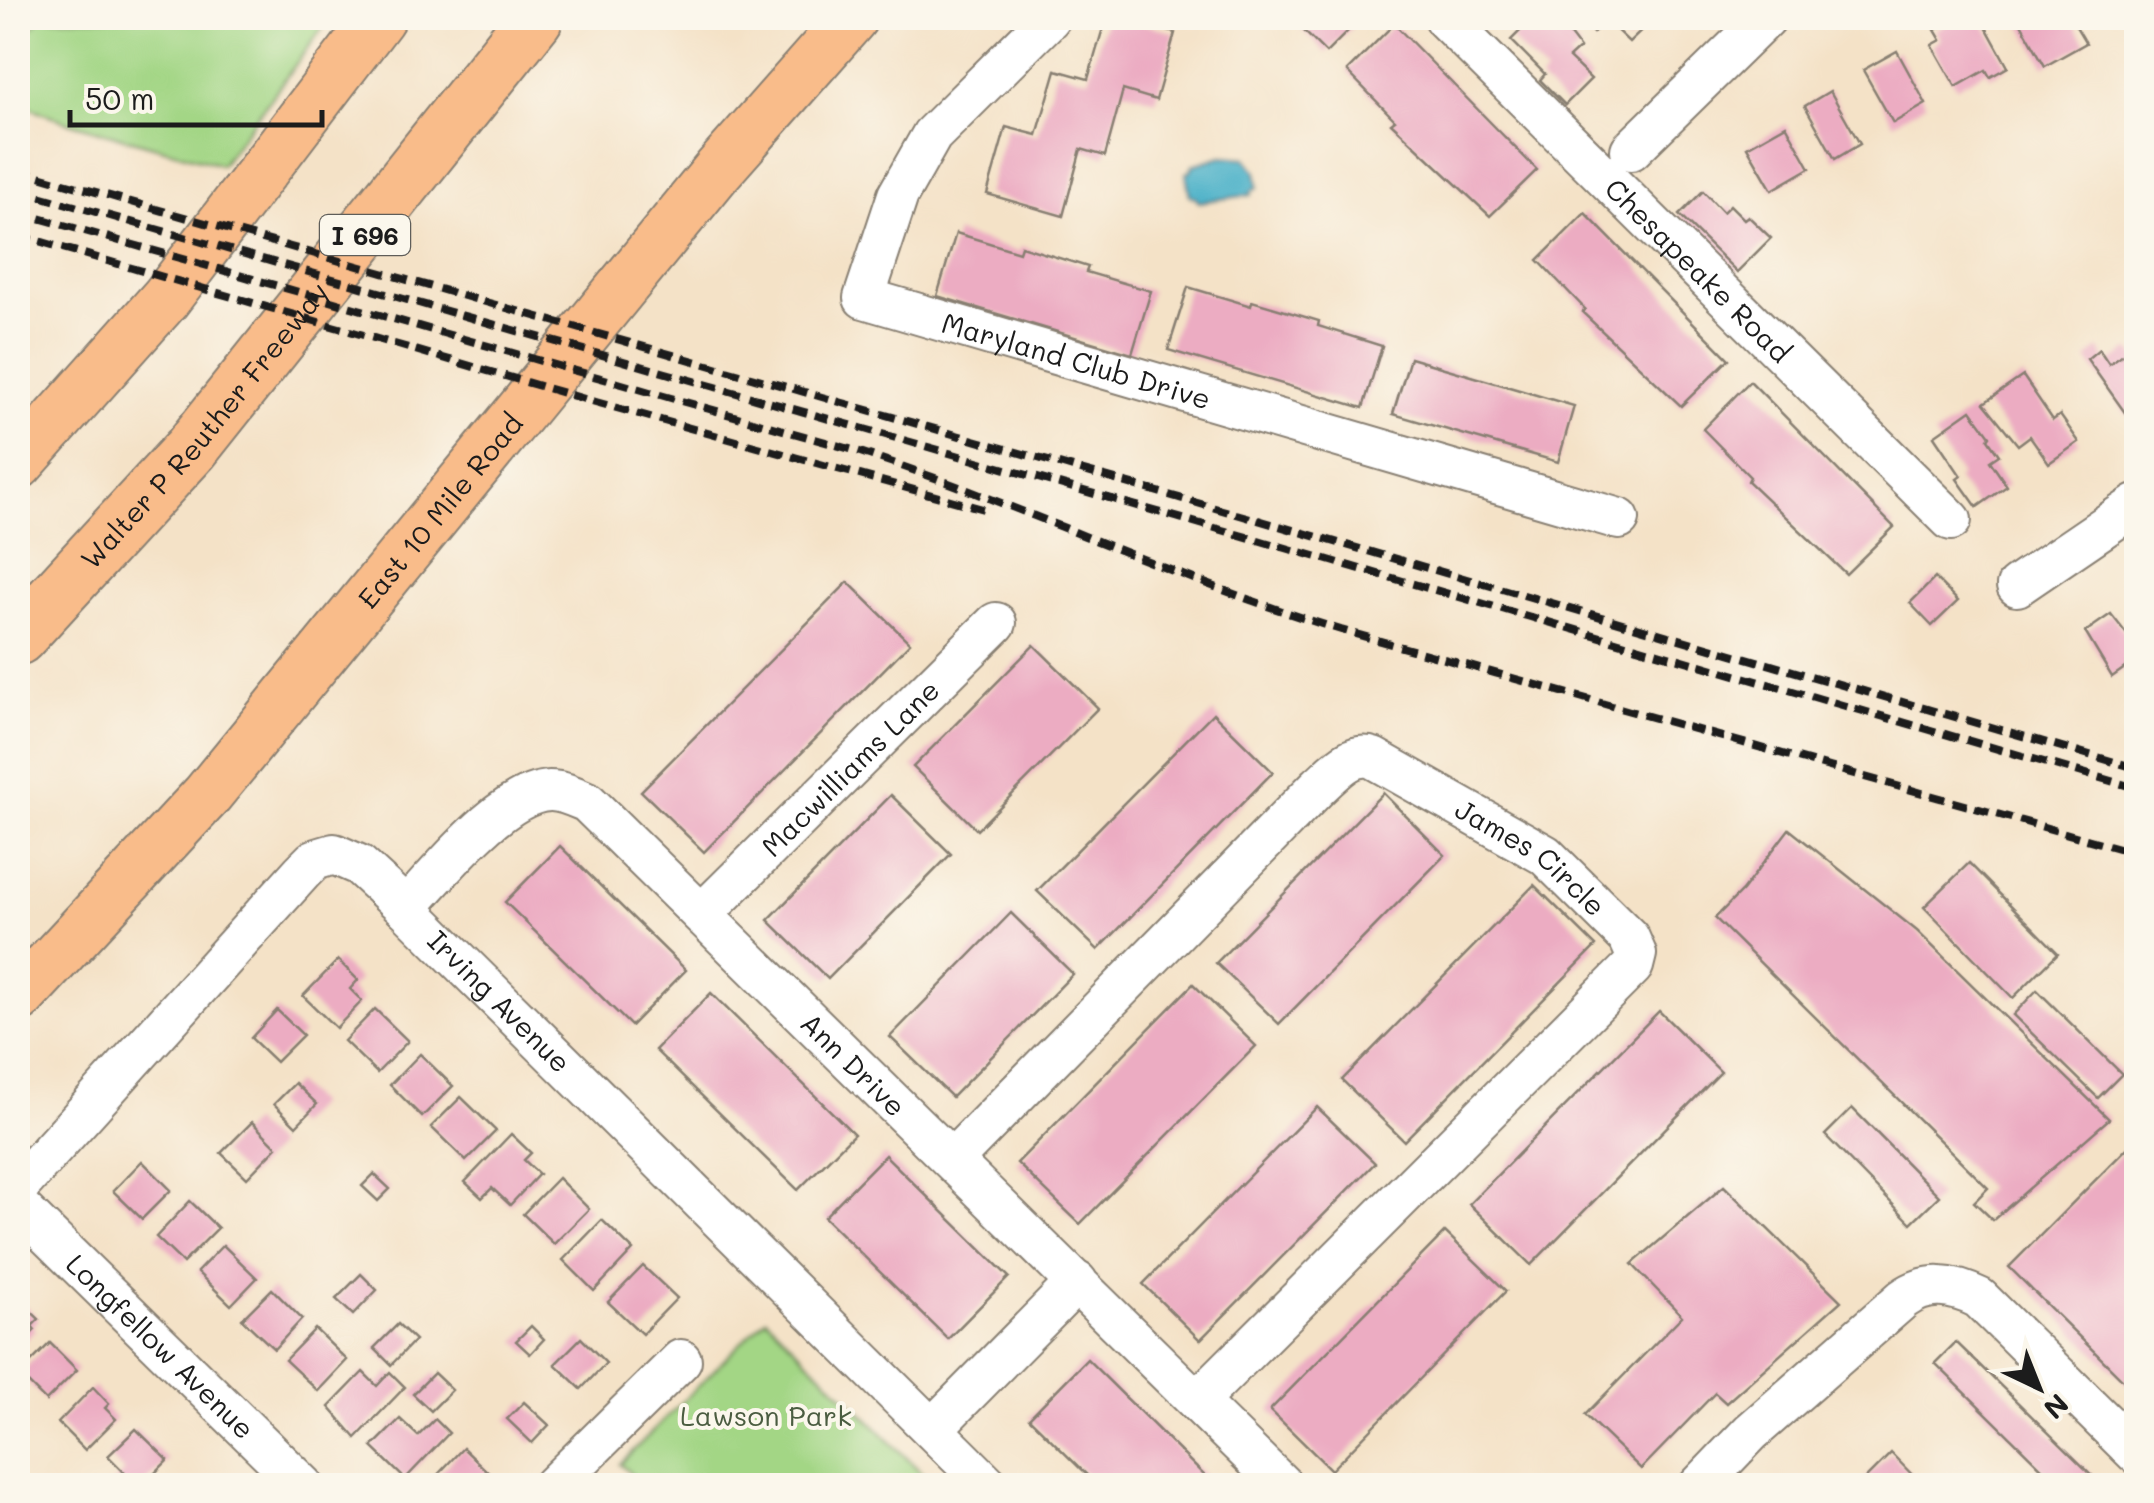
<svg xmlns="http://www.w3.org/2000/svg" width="2154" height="1503" viewBox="0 0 2154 1503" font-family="Mali,sans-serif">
<rect width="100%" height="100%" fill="#fbf7ec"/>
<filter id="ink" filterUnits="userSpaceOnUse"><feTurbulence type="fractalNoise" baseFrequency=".01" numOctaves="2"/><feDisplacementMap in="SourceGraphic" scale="20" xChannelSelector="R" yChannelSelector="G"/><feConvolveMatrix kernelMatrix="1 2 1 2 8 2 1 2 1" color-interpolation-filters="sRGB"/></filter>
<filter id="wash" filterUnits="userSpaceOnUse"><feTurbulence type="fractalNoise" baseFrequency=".0048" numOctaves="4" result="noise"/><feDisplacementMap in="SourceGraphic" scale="40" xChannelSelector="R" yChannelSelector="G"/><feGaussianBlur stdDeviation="2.25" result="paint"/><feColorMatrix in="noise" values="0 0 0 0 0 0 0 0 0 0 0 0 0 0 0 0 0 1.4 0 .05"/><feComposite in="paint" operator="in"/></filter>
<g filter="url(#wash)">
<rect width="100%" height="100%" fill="#f4e2c7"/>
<g fill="#a3d685" stroke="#607950" stroke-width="2.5">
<path d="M41 18H330L221 165 64 121 18 103V41Z"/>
<path d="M766 1318 934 1485H642L620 1464Z"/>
</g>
<path fill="#49b0c8" stroke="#326672" stroke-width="2.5" d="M1222 156 1246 158 1256 171 1258 187 1252 190 1251 195 1198 202 1195 197 1190 196 1186 173 1191 171 1193 165Z"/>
<g id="blocks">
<g fill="#ecacc2">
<path d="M1106 18H1123L1175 33 1156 100 1123 90 1105 156 1081 149 1063 216 987 194 1006 127 1037 135 1056 70 1088 79Z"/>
<path d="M1291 18H1361L1326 53Z"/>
<path d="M1533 18H1557L1580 48 1569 58 1591 79 1565 105 1540 80 1545 74 1511 40Z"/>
<path d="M1578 18H1654L1629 42 1606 20 1593 33Z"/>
<path d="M1957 18H1967L1971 23 1981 18 2008 67 1990 77 1986 70 1956 87 1932 45 1941 40 1935 30Z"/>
<path d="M2018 18H2071L2086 43 2045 66Z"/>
<path d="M1394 24 1537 170 1490 216 1391 123 1395 120 1347 71Z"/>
<path d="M1897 51 1926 104 1893 123 1863 70Z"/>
<path d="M1830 91 1860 144 1835 159 1805 106Z"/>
<path d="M1786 125 1810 168 1772 190 1747 147Z"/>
<path d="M1703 191 1723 212 1730 205 1744 219 1748 216 1771 238 1737 272 1679 215Z"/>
<path d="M1585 213 1729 359 1681 406 1582 312 1585 309 1538 260Z"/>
<path d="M956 233 1019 252 1021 246 1088 267 1086 272 1151 291 1132 354 937 296Z"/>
<path d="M1188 287 1251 306 1252 301 1319 321 1318 326 1382 346 1363 408 1168 350Z"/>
<path d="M2099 349 2109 364 2130 349 2136 358V407L2126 414 2087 359Z"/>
<path d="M1410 358 1574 406 1558 462 1393 414Z"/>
<path d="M2023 376 2053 420 2060 415 2079 442 2049 463 2030 436 2018 445 1984 403Z"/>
<path d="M1750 381 1894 527 1846 574 1748 481 1750 477 1703 429Z"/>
<path d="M1971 410 1990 436 1988 439 1999 455 1990 461 2007 486 1977 507 1957 479 1961 476 1934 436Z"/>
<path d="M1935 578 1958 601 1932 626 1910 603Z"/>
<path d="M848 582 910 643 704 852 641 791Z"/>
<path d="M2111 614 2136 646V660L2112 677 2085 632Z"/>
<path d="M1034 645 1098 708 977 830 913 767Z"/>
<path d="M1213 713 1273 772 1098 950 1037 891Z"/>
<path d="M1383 793 1445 855 1279 1024 1216 963Z"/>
<path d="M891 795 951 854 828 979 768 920Z"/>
<path d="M1789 829 1917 931 2109 1119 1993 1220 1974 1202 1988 1188 1715 918 1742 891Z"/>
<path d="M560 846 686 970 631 1026 505 902Z"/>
<path d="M1969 863 2058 953 2013 998 1924 907Z"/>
<path d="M1534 885 1596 946 1404 1141 1342 1080Z"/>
<path d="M1011 913 1073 974 952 1097 890 1037Z"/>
<path d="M338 960 358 980 350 989 362 1001 336 1028 303 996Z"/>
<path d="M1193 984 1256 1046 1080 1224 1017 1163Z"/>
<path d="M2037 990 2122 1074 2098 1098 2013 1015Z"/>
<path d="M711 993 854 1134 798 1190 655 1050Z"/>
<path d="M375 1009 408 1041 377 1073 344 1041Z"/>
<path d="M277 1010 303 1035 276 1062 251 1038Z"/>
<path d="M1659 1011 1721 1072 1531 1265 1469 1204Z"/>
<path d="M420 1054 453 1086 422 1117 390 1085Z"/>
<path d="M295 1083 317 1104 296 1126 274 1104Z"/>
<path d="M461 1097 496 1131 466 1161 431 1127Z"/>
<path d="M1317 1107 1375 1163 1200 1340 1143 1284Z"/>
<path d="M1852 1108 1939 1196 1911 1223 1825 1135Z"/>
<path d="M252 1122 277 1147 247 1178 221 1153Z"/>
<path d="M511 1134 531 1153 524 1160 539 1174 510 1205 492 1188 482 1198 465 1182Z"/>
<path d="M2136 1139V1393L2009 1267Z"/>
<path d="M885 1155 1009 1277 948 1339 824 1217Z"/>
<path d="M142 1161 171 1190 142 1219 113 1191Z"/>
<path d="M374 1174 390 1189 378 1201 362 1186Z"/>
<path d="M558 1178 589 1209 554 1244 523 1214Z"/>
<path d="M1724 1186 1841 1301 1726 1403 1715 1393 1641 1469 1585 1415 1682 1316 1632 1264Z"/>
<path d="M190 1201 218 1228 183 1263 156 1237Z"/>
<path d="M602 1220 633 1250 594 1291 563 1260Z"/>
<path d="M1445 1232 1506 1291 1331 1470 1270 1410Z"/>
<path d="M223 1245 257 1278 231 1305 197 1272Z"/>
<path d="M643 1266 677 1298 642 1334 608 1302Z"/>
<path d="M361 1274 377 1290 353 1315 336 1299Z"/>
<path d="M272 1289 302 1319 274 1349 242 1319Z"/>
<path d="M19 1300 39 1319 32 1326 35 1330 18 1348Z"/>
<path d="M398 1324 415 1340 391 1365 374 1348Z"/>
<path d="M531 1326 544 1339 530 1354 516 1341Z"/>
<path d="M315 1329 347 1360 318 1391 285 1360Z"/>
<path d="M581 1338 606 1363 581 1389 555 1364Z"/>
<path d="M1956 1342 2103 1486H2060L1935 1363Z"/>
<path d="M50 1343 77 1370 46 1401 19 1374Z"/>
<path d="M1087 1359 1215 1486H1098L1029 1418Z"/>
<path d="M363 1372 377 1386 390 1372 405 1387 356 1438 329 1407Z"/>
<path d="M434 1373 452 1390 431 1411 413 1394Z"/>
<path d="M93 1387 109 1404 105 1408 116 1419 85 1450 58 1423Z"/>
<path d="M524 1402 549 1425 532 1443 507 1419Z"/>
<path d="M400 1419 418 1436 435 1419 449 1433 405 1479 372 1447Z"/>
<path d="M136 1429 168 1460 142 1486H110L124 1472 108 1456Z"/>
<path d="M463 1448 492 1476 482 1486H427Z"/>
<path d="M1891 1453 1923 1486H1871L1865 1479Z"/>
</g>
</g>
</g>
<g filter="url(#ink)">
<use href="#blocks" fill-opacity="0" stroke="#887f72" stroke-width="2.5"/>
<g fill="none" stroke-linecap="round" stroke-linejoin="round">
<defs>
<g id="minor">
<path id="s1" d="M1050 18 932 135 898 195 864 298 1619 519"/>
<path id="s2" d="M1444 18 1951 520"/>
<path d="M1631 150 1766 18"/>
<path d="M2017 586 2136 505"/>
<path id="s3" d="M406 908C439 874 502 792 550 791 563 791 575 797 587 802L1283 1486"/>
<path id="s4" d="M702 914 996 623"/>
<path id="s5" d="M952 1160 1319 786C1335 772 1351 751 1373 758L1545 855 1629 938 1636 954 1633 966 1197 1401"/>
<path id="s6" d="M18 1187 302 872 314 860 334 854 359 865 406 908 989 1486"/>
<path id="s7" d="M18 1206 304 1486"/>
<path d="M932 1429 1077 1282"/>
<path d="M553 1486 681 1360"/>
<path d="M1699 1486 1751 1432 1903 1299C1928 1281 1952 1285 1979 1298L2136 1453"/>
</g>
<g id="major">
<path d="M18 464 166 298 379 18"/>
<path id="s8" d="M18 998 206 796 718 170 852 18"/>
</g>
<g id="highway">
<path id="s9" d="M18 637 191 449 535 18"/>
</g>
</defs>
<use href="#minor" stroke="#887f72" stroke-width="44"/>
<use href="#major" stroke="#887f72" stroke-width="54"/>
<use href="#highway" stroke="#887f72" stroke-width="59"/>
<use href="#minor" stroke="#fff" stroke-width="40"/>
<use href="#major" stroke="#f9bc8a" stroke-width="50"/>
<use href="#highway" stroke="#f9bc8a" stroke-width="55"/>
<g stroke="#1c1c1c" stroke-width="8" stroke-dasharray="15 8" stroke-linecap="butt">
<path d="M18 170 2136 768"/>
<path d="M18 190 2136 788"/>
<path d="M18 212 857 451C1021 504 1176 580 1341 630L2136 853"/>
<path d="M18 235 588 400 983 509"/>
</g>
</g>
</g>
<g text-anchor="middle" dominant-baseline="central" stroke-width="8" stroke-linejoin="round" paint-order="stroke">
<rect fill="#fbf7ec" stroke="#5f5e5a" stroke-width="2.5" x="320" y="215" width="90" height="40" rx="8"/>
<g font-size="25" font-weight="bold" fill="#1c1c1c">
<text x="365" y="235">I 696</text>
</g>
<g font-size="28" fill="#1c1c1c" stroke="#fbf7ec">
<text stroke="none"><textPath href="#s2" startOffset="358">Chesapeake Road</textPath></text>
<text stroke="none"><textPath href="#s1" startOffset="565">Maryland Club Drive</textPath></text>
<text stroke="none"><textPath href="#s9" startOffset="282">Walter P Reuther Freeway</textPath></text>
<text stroke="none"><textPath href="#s8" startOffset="645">East 10 Mile Road</textPath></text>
<text stroke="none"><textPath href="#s4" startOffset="208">Macwilliams Lane</textPath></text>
<text stroke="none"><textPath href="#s5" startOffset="775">James Circle</textPath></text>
<text stroke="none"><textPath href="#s6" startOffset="685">Irving Avenue</textPath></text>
<text stroke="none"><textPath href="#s3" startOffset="602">Ann Drive</textPath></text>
<text stroke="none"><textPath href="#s7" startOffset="200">Longfellow Avenue</textPath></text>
</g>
<g font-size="28" fill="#4b5d41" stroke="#fbf7ec">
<text x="766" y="1415">Lawson Park</text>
</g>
</g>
<rect width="2154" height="1503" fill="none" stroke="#fbf7ec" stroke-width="60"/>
<g transform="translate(2039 1388) rotate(137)" stroke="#fbf7ec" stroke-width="8" paint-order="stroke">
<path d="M0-8L18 38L0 25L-18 38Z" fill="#1c1c1c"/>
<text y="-15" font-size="28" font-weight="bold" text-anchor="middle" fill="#1c1c1c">N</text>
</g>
<path d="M70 110v15h252v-15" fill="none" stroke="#1c1c1c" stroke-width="5"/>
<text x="85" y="110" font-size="30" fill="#1c1c1c" stroke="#fbf7ec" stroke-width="8" paint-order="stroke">50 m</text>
</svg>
